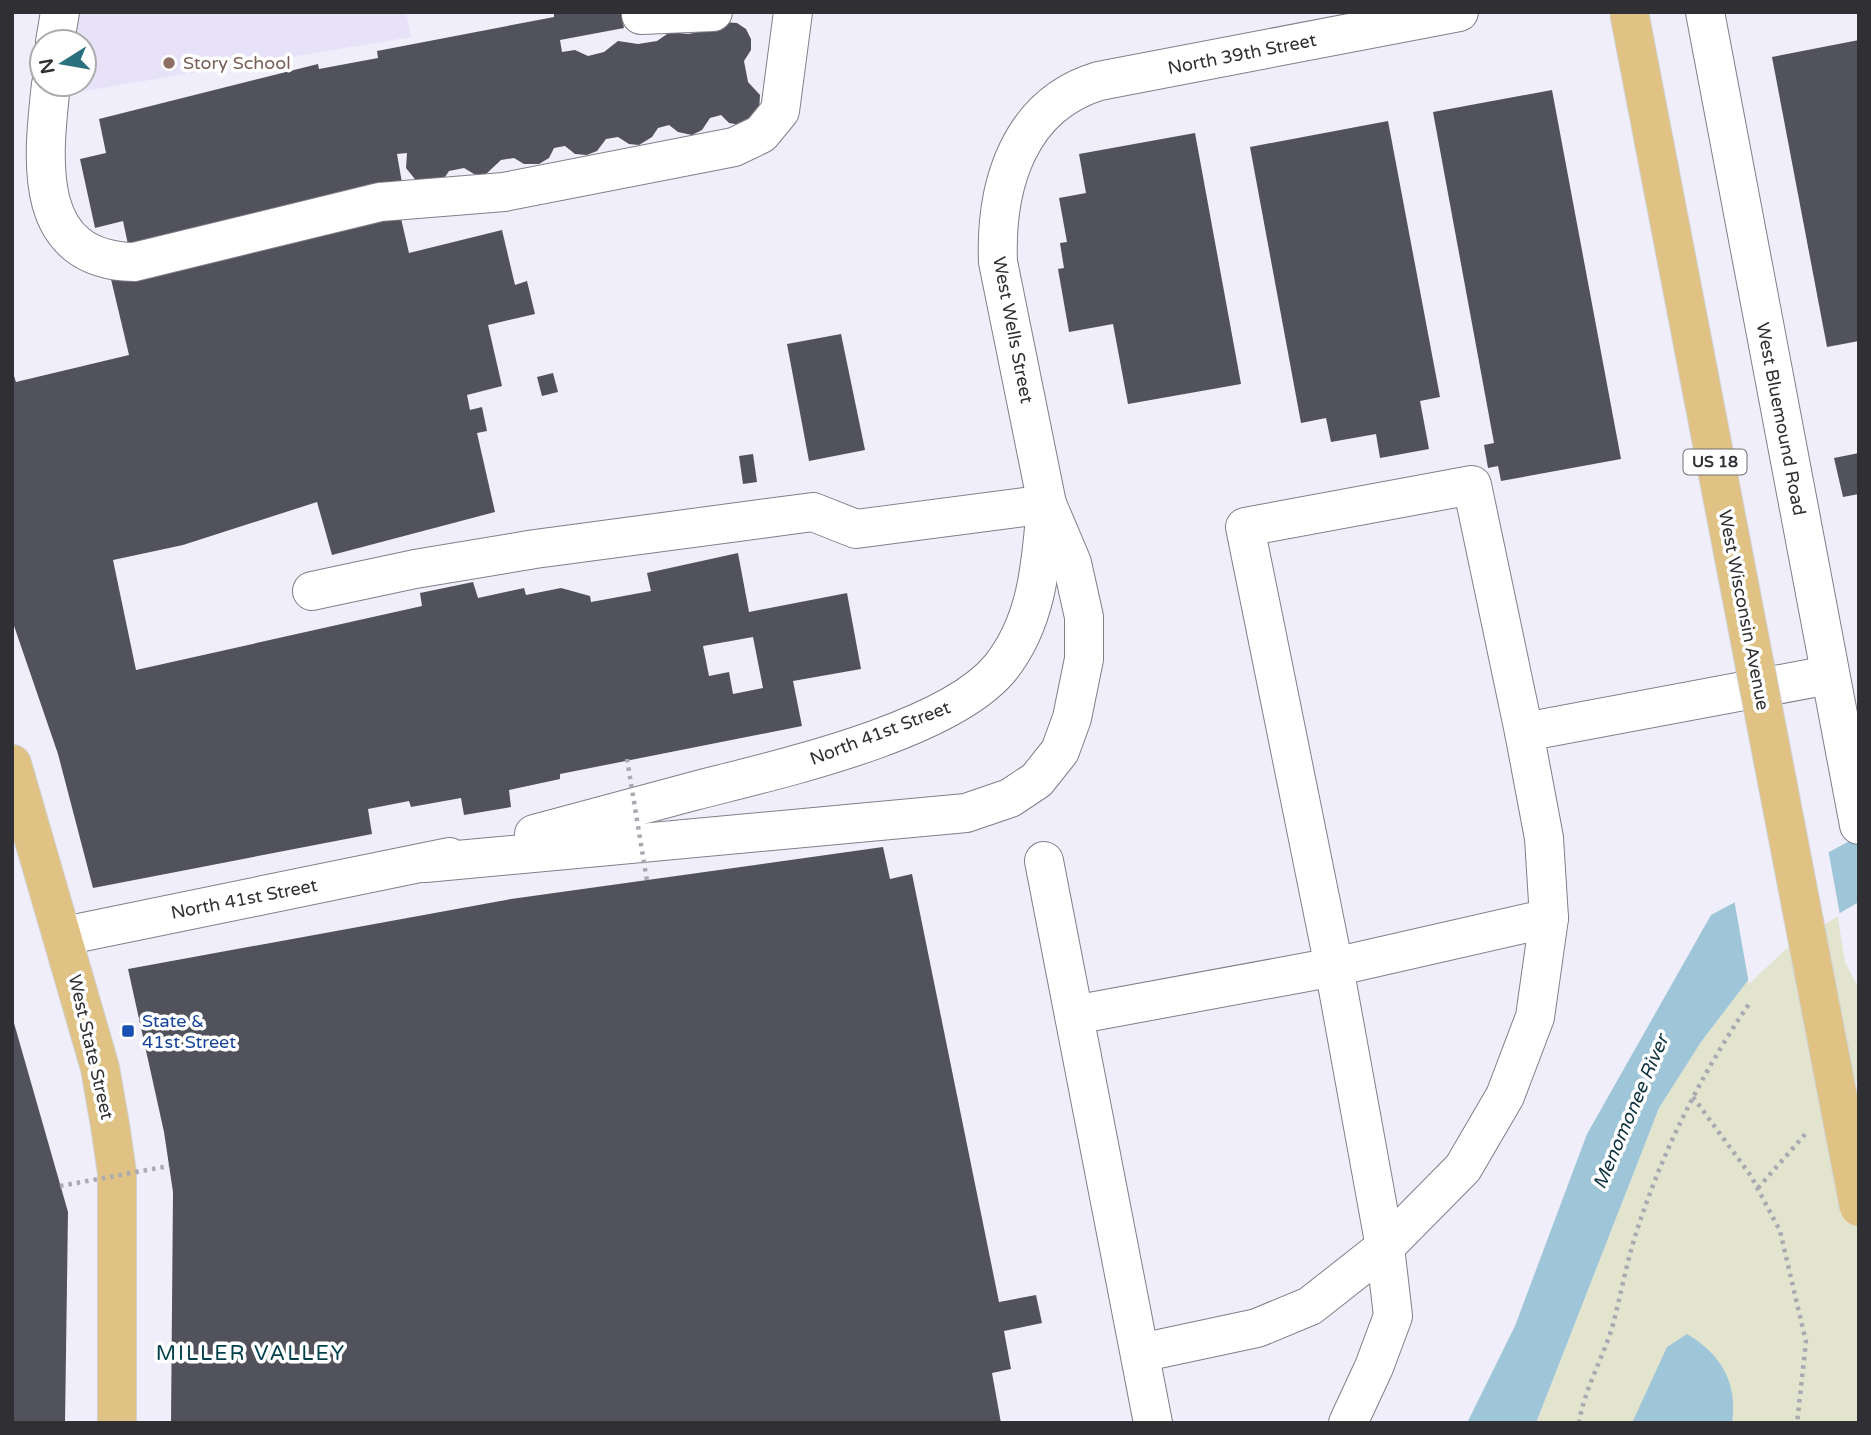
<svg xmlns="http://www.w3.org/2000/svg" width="1871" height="1435" viewBox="0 0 1871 1435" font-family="'Varela Round',sans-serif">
<rect width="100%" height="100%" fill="#efeefa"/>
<path fill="#e7e2f8" d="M65 12H406L411 37 84 91V42H72Z"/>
<path fill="#e2e4ce" d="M1837 912 1845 962 1859 989V1078L1853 1085 1859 1098V1423H1536L1659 1108 1701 1042 1749 979 1785 945Z"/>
<g fill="#9fc6d8">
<path d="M1859 836V902L1785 945 1749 979 1701 1042 1659 1108 1536 1423H1467L1515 1326 1587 1134 1711 915Z"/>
<path d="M1687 1334C1721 1354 1738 1383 1732 1423H1632L1667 1347Z"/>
</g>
<path fill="#efeefa" d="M1828 849 1840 915 1787 948 1749 984 1734 899Z"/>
<g fill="#52525c" fill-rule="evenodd">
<path d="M554 12H621L624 28 560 40 562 52 575 50 588 56 604 52 618 41 638 44 657 41 670 32 688 34 710 30 723 22 737 23 746 29 751 39V50L744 61 748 82 760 95 759 113 741 125 729 123 721 115 710 118 702 130 692 135 678 132 669 125 658 128 652 137 639 145 629 144 618 137 606 139 597 151 587 155 575 154 565 146 554 148 549 158 539 164H524L514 158 501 160 486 174H474L464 168 449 171 443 180 418 183 406 168 407 153 397 154 402 183 393 184 409 253 502 230 515 285 527 281 535 314 488 325 502 386 467 395 470 410 482 407 487 431 477 433 495 512 332 555 317 502 183 545 113 560 136 670 422 606 420 593 473 582 478 598 524 588 526 595 561 588 590 596 591 602 651 591 647 573 738 553 749 612 847 593 861 669 793 681 802 726 560 774V779L509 790 511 807 464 815 461 798 411 807 409 801 368 809 372 834 93 888 58 754 12 620V370L16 382 129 355 110 275 130 254 123 221 95 228 80 159 106 153 99 119 318 64 319 69 378 58 377 51 554 17ZM753 637 763 688 733 694 729 672 709 676 703 646Z"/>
<path d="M1859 40V341L1827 347 1772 57Z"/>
<path d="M1552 90 1621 459 1501 481 1498 466 1488 468 1484 445 1494 443 1433 112Z"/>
<path d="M1388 121 1440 397 1420 401 1429 449 1380 458 1376 434 1331 442 1326 418 1301 423 1250 147Z"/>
<path d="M1195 133 1241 384 1128 404 1113 324 1069 332 1058 269 1064 268 1060 243 1067 242 1059 198 1086 193 1079 154Z"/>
<path d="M841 334 865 450 809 461 787 344Z"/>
<path d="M553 373 558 392 542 396 537 377Z"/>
<path d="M1859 453V494L1843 497 1834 458Z"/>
<path d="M753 454 757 482 743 484 739 456Z"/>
<path d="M883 847 890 879 912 874 999 1302 1036 1295 1042 1323 1004 1331 1011 1369 992 1373 1001 1423H171L173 1192 164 1132 128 969 511 899Z"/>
<path d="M12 1016 68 1212 65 1423H12Z"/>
</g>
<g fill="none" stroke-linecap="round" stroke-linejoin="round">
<defs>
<g id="minor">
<path d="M1705 12 1859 825"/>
<path d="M641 15 713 12"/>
<path d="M55 42 60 12"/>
<path d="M51 84C43 158 30 260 134 262L380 202 504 192 734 147 761 134 780 111 793 12"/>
<path d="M312 591 415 569 535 549 813 512 856 529 1047 504"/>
<path d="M534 834C587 820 640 805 694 791 775 770 949 732 1001 667 1038 620 1041 563 1046 506"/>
<path d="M1044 861 1153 1423"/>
<path d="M425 863 966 813 1010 798 1037 780 1060 751 1072 718 1084 659V617L1072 563 1047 504 998 262C995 185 1019 105 1099 81L1459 12"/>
<path d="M64 936 449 857"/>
<path d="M1074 1015 1334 967 1549 918"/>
<path d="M1140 1353 1257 1328 1310 1306 1385 1247 1463 1168 1505 1096 1535 1017 1549 918 1544 838 1524 732 1829 675"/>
<path d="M1348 1423 1374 1367 1393 1316 1385 1247 1334 967 1245 527 1472 485 1524 732"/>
</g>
<path id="major" d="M12 764 100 1068 110 1125 117 1173V1423"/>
</defs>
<use href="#minor" stroke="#807f8a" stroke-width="40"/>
<use href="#major" stroke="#d1d1d2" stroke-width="40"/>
<g stroke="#aaa9b2" stroke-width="4.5" stroke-dasharray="3.5 5" stroke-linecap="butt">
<path d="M1693 1097 1751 1176 1780 1231 1806 1342 1797 1423"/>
<path d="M1758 1188 1808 1131"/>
<path d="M1579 1423C1584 1390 1602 1360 1612 1328 1620 1299 1625 1269 1634 1240 1660 1155 1701 1074 1751 1001"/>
</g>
<use href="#minor" stroke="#fff" stroke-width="38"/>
<use href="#major" stroke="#e0c384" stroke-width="38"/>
<defs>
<path id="major-bridge" d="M1629 12 1859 1207"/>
</defs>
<use href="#major-bridge" stroke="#d1d1d2" stroke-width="40" stroke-linecap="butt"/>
<g stroke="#aaa9b2" stroke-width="4.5" stroke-dasharray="3.5 5" stroke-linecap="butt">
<path d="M627 759 647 881"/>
<path d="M60 1186 169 1166"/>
</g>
<use href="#major-bridge" stroke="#e0c384" stroke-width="38"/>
</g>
<circle fill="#8d6e63" stroke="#fff" stroke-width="2.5" cx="169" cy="63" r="7"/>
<rect fill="#1a4fb4" stroke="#fff" stroke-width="2.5" x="121" y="1024" width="14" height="14" rx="3.5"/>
<g text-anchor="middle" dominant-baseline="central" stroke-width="7" stroke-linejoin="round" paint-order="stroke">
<rect fill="#fff" stroke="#6e6e71" stroke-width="2" x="1683.5" y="449.5" width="63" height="25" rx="5"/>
<g font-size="16" font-weight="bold" fill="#303034">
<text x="1715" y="462">US 18</text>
</g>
<g font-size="18" fill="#303034" stroke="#fff">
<text transform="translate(1242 54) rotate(-11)">North 39th Street</text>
<text transform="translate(1013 330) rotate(79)">West Wells Street</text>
<text transform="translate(1781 419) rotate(79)">West Bluemound Road</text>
<text transform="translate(1744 610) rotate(79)">West Wisconsin Avenue</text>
<text transform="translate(880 733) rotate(-21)">North 41st Street</text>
<text transform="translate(244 899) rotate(-11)">North 41st Street</text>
<text transform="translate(91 1047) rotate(77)">West State Street</text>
</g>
<g font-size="18" fill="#785e54" stroke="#fff" text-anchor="start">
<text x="183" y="63">Story School</text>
</g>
<g font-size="18" fill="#164399" stroke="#fff" text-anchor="start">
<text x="142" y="1021">State &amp;<tspan x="142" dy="21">41st Street</tspan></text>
</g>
<g font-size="19" font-style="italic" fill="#103341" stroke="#fff">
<text transform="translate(1631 1112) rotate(-67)">Menomonee River</text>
</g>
<g font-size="21" letter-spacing="2" fill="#003f4a" stroke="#fff">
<text x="251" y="1353">MILLER VALLEY</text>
</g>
</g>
<rect width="1871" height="1435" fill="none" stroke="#303034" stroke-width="28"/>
<g transform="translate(63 63) rotate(259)"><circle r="33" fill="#ffffff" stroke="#acacae" stroke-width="2"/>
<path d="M0-5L12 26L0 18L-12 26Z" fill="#2b707f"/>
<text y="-10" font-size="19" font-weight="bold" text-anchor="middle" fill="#303034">N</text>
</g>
</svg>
